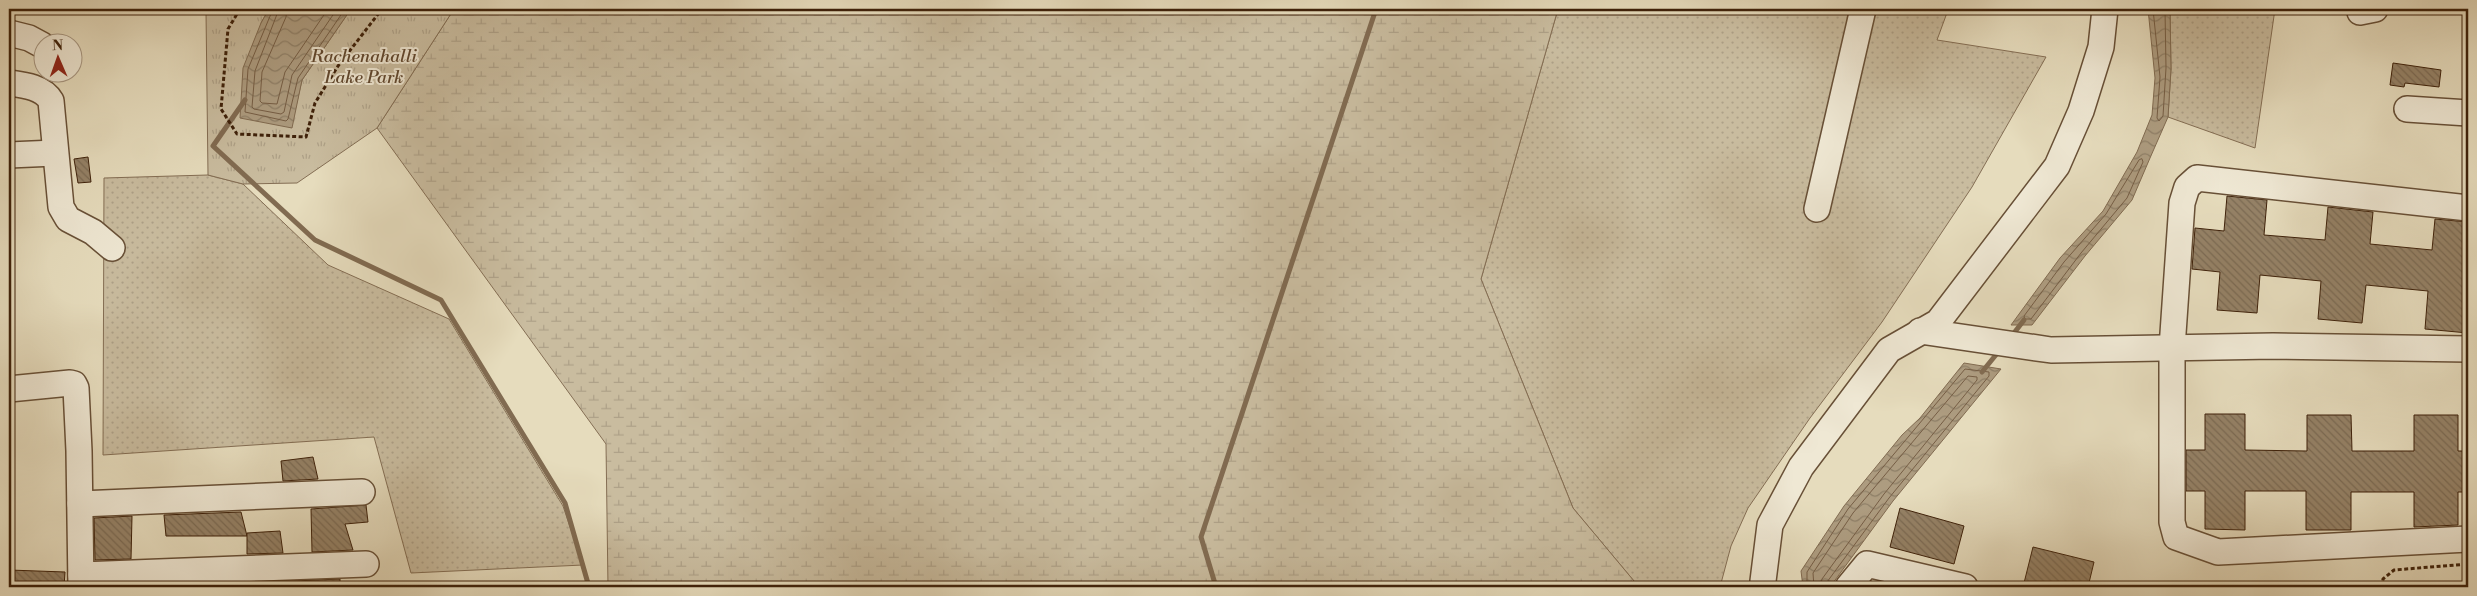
<svg xmlns="http://www.w3.org/2000/svg" width="2477" height="596" viewBox="0 0 2477 596" font-family="'Libre Bodoni',serif">
<defs>
<pattern id="grass-dots" width="8" height="8" patternUnits="userSpaceOnUse" patternTransform="scale(1.25)"><rect width="8" height="8" fill="#c9bc9f"/><path d="M2 2h.1M6 6h.1" fill="none" stroke="#aea188" stroke-width="1.8" stroke-linecap="round"/></pattern>
<pattern id="wetland-marsh" width="20" height="14" patternUnits="userSpaceOnUse" patternTransform="scale(1.25)"><rect width="20" height="14" fill="#c9bc9f"/><path d="M1 5h8M5 5V1M11 12h8M15 12V8" fill="none" stroke="#aea188"/></pattern>
<pattern id="park-tufts" width="24" height="20" patternUnits="userSpaceOnUse" patternTransform="scale(1.25)"><rect width="24" height="20" fill="#c9bc9f"/><path d="M3 7l-1-3M5 7V3M7 7l1-3M15 17l-1-3M17 17v-4M19 17l1-3" fill="none" stroke="#aea188"/></pattern>
<pattern id="water-waves" width="16" height="10" patternUnits="userSpaceOnUse" patternTransform="scale(1.25)"><rect width="16" height="10" fill="#ad9c80"/><path d="M0 5q4-4 8 0t8 0" fill="none" stroke="#8e7f67"/></pattern>
<pattern id="building-back-hatch" width="6" height="6" patternUnits="userSpaceOnUse" patternTransform="scale(1.25)"><rect width="6" height="6" fill="#958267"/><path d="M-1 5l2 2M0 0l6 6M5-1l2 2" fill="none" stroke="#7b6a53"/></pattern>
</defs>
<rect width="100%" height="100%" fill="#e6dcbd"/>
<filter id="stains"><feTurbulence type="fractalNoise" baseFrequency=".004" numOctaves="4"/><feColorMatrix values="0 0 0 0 .2 0 0 0 0 .09 0 0 0 0 .02 0 0 0 .5 -.17"/></filter>
<radialGradient id="worn" r=".72"><stop offset=".6" stop-color="#630" stop-opacity="0"/><stop offset="1" stop-color="#630" stop-opacity=".3"/></radialGradient>
<g fill="url(#grass-dots)" stroke="#846e54">
<path d="M9 9H208L206 12 9 13Z"/>
<path d="M1558 9H1940L1948 10 1937 40 2046 57 1972 187 1882 322 1810 418 1748 508 1731 546 1720 587H1639L1573 508 1481 279Z"/>
<path d="M2170 9H2275L2255 148 2168 117 2171 69Z"/>
<path d="M208 175 243 184 328 265 449 319 563 506 583 565 411 573 374 437 103 455 104 178Z"/>
</g>
<path fill="url(#wetland-marsh)" stroke="#846e54" d="M454 9H1558L1481 279 1573 508 1639 587H608L606 444 377 128Z"/>
<path fill="url(#park-tufts)" stroke="#846e54" d="M208 9H269L261 23 291 128 302 80 351 9H454L377 128 297 183 243 184 208 175 206 12Z"/>
<g fill="url(#water-waves)" stroke="#816b51">
<path d="M269 9H351L302 80 292 128 240 118 243 68 261 23Z"/>
<path d="M2148 9H2170L2171 69 2168 117 2150 158 2132 200 2085 256 2032 325H2011L2060 258 2103 211 2137 152 2152 115 2155 78Z"/>
<path d="M1964 363 2001 369 1893 501 1830 587H1803L1801 571 1844 506 1902 435 1920 418Z"/>
</g>
<g fill="none" stroke-linecap="round" stroke-linejoin="round">
<g stroke="#765e45" stroke-width="1">
<path d="M273 9 248 69 245 112 286 121 288 119 298 78 345 9"/>
<path d="M279 9 255 71 252 107 254 109 281 114 284 112 292 75 337 9"/>
<path d="M287 9 286 17 262 72 260 101 262 103 277 104 285 72 328 9"/>
<path d="M2153 9 2160 77 2157 118 2159 121 2163 116 2166 68 2165 9"/>
<path d="M2142 159 2143 162 2127 198 2081 253 2031 319H2025L2024 316 2064 262 2106 214 2139 160Z"/>
<path d="M1807 587V572L1848 509 1965 369 1989 372V376L1889 498 1827 582 1826 587"/>
<path d="M1814 587 1813 573 1853 513 1968 376 1977 377V380L1884 494 1822 579 1820 587"/>
</g>
<g stroke="#816b51" stroke-width="5">
<path d="M245 100 213 146 315 240 441 300 565 503 589 587"/>
<path d="M2011 337 2024 320"/>
<path d="M1982 372 1999 351"/>
<path d="M1216 587 1201 537 1376 9"/>
</g>
</g>
<g fill="url(#building-back-hatch)" stroke="#3e210a">
<path d="M2393 63 2441 70 2439 87 2405 83 2404 87 2390 85Z"/>
<path d="M88 157 91 182 78 183 74 159Z"/>
<path d="M2227 196 2267 200 2264 235 2325 240 2328 207 2373 212 2370 244 2432 250 2435 219 2468 222V333L2425 329 2428 291 2366 285 2362 323 2318 319 2321 281 2260 275 2257 313 2217 310 2220 272 2192 269 2195 228 2224 231Z"/>
<path d="M2205 414H2245V450L2307 451V415H2351L2352 451H2414V415H2458V451H2468V492H2458V525L2414 527V492H2351V530H2306V491H2245V530L2205 529V491H2186V450H2205Z"/>
<path d="M313 457 318 479 283 481 281 461Z"/>
<path d="M366 505 368 522 345 524 353 550 312 552 311 509Z"/>
<path d="M1900 508 1964 526 1954 564 1890 547Z"/>
<path d="M241 512 247 536H166L164 515Z"/>
<path d="M132 516 131 559 95 560 94 518Z"/>
<path d="M280 531 283 553 247 554V533Z"/>
<path d="M2033 547 2094 562 2088 587H2023Z"/>
<path d="M9 570 65 572 64 587H9Z"/>
<path d="M340 579V587H200V585Z"/>
</g>
<g fill="none" stroke-linecap="round" stroke-linejoin="round">
<defs>
<g id="minor">
<path d="M2360 12 2375 9"/>
<path d="M9 33 29 38 42 45"/>
<path d="M9 83C24 85 43 87 51 101L61 207 68 219 93 232 112 248"/>
<path d="M2407 109 2468 113"/>
<path d="M9 155 55 153"/>
<path d="M2468 208 2197 178 2187 187 2182 203 2172 348V522L2176 537 2218 552 2468 539"/>
<path d="M1817 209 1863 9"/>
<path d="M1920 331 2051 350 2273 346 2468 349"/>
<path d="M9 389 70 383 74 384 76 388 79 451 81 587"/>
<path d="M80 504 362 492"/>
<path d="M81 575 366 564"/>
<path d="M1764 587 1763 581 1770 525 1801 467 1889 350 1938 322 2057 166 2081 111 2101 47 2105 9"/>
<path d="M1848 587 1867 564 1965 587"/>
</g>
</defs>
<use href="#minor" stroke="#685037" stroke-width="28"/>
<g stroke="#3e210a" stroke-width="3" stroke-dasharray="4 2.5" stroke-linecap="butt">
<path d="M240 9 228 29 221 109 237 134 306 137 315 103 338 66 382 9"/>
<path d="M2382 587 2383 579 2394 570 2468 564"/>
</g>
<use href="#minor" stroke="#efe8d4" stroke-width="25"/>
</g>
<g text-anchor="middle" dominant-baseline="central" stroke-width="4" stroke-linejoin="round" paint-order="stroke">
<g font-size="18" font-style="italic" fill="#61482f" stroke="#efe8d4">
<text x="364" y="56">Rachenahalli<tspan x="364" dy="21">Lake Park</tspan></text>
</g>
</g>
<rect width="2477" height="596" fill="none" stroke="#e6dcbd" stroke-width="30"/>
<rect x="10" y="10" width="2457" height="576" fill="none" stroke="#3e210a" stroke-width="2.5"/>
<rect x="15" y="15" width="2447" height="566" fill="none" stroke="#3e210a"/>
<g transform="translate(58 58) rotate(358)"><circle r="24" fill="#efe8d4" stroke="#a89883"/>
<path d="M0-4L9 19L0 12L-9 19Z" fill="#8f2418"/>
<text y="-8" font-size="14" font-weight="bold" text-anchor="middle" fill="#3e210a">N</text>
</g>
<rect width="100%" height="100%" filter="url(#stains)"/>
<rect width="100%" height="100%" fill="url(#worn)"/>
</svg>
